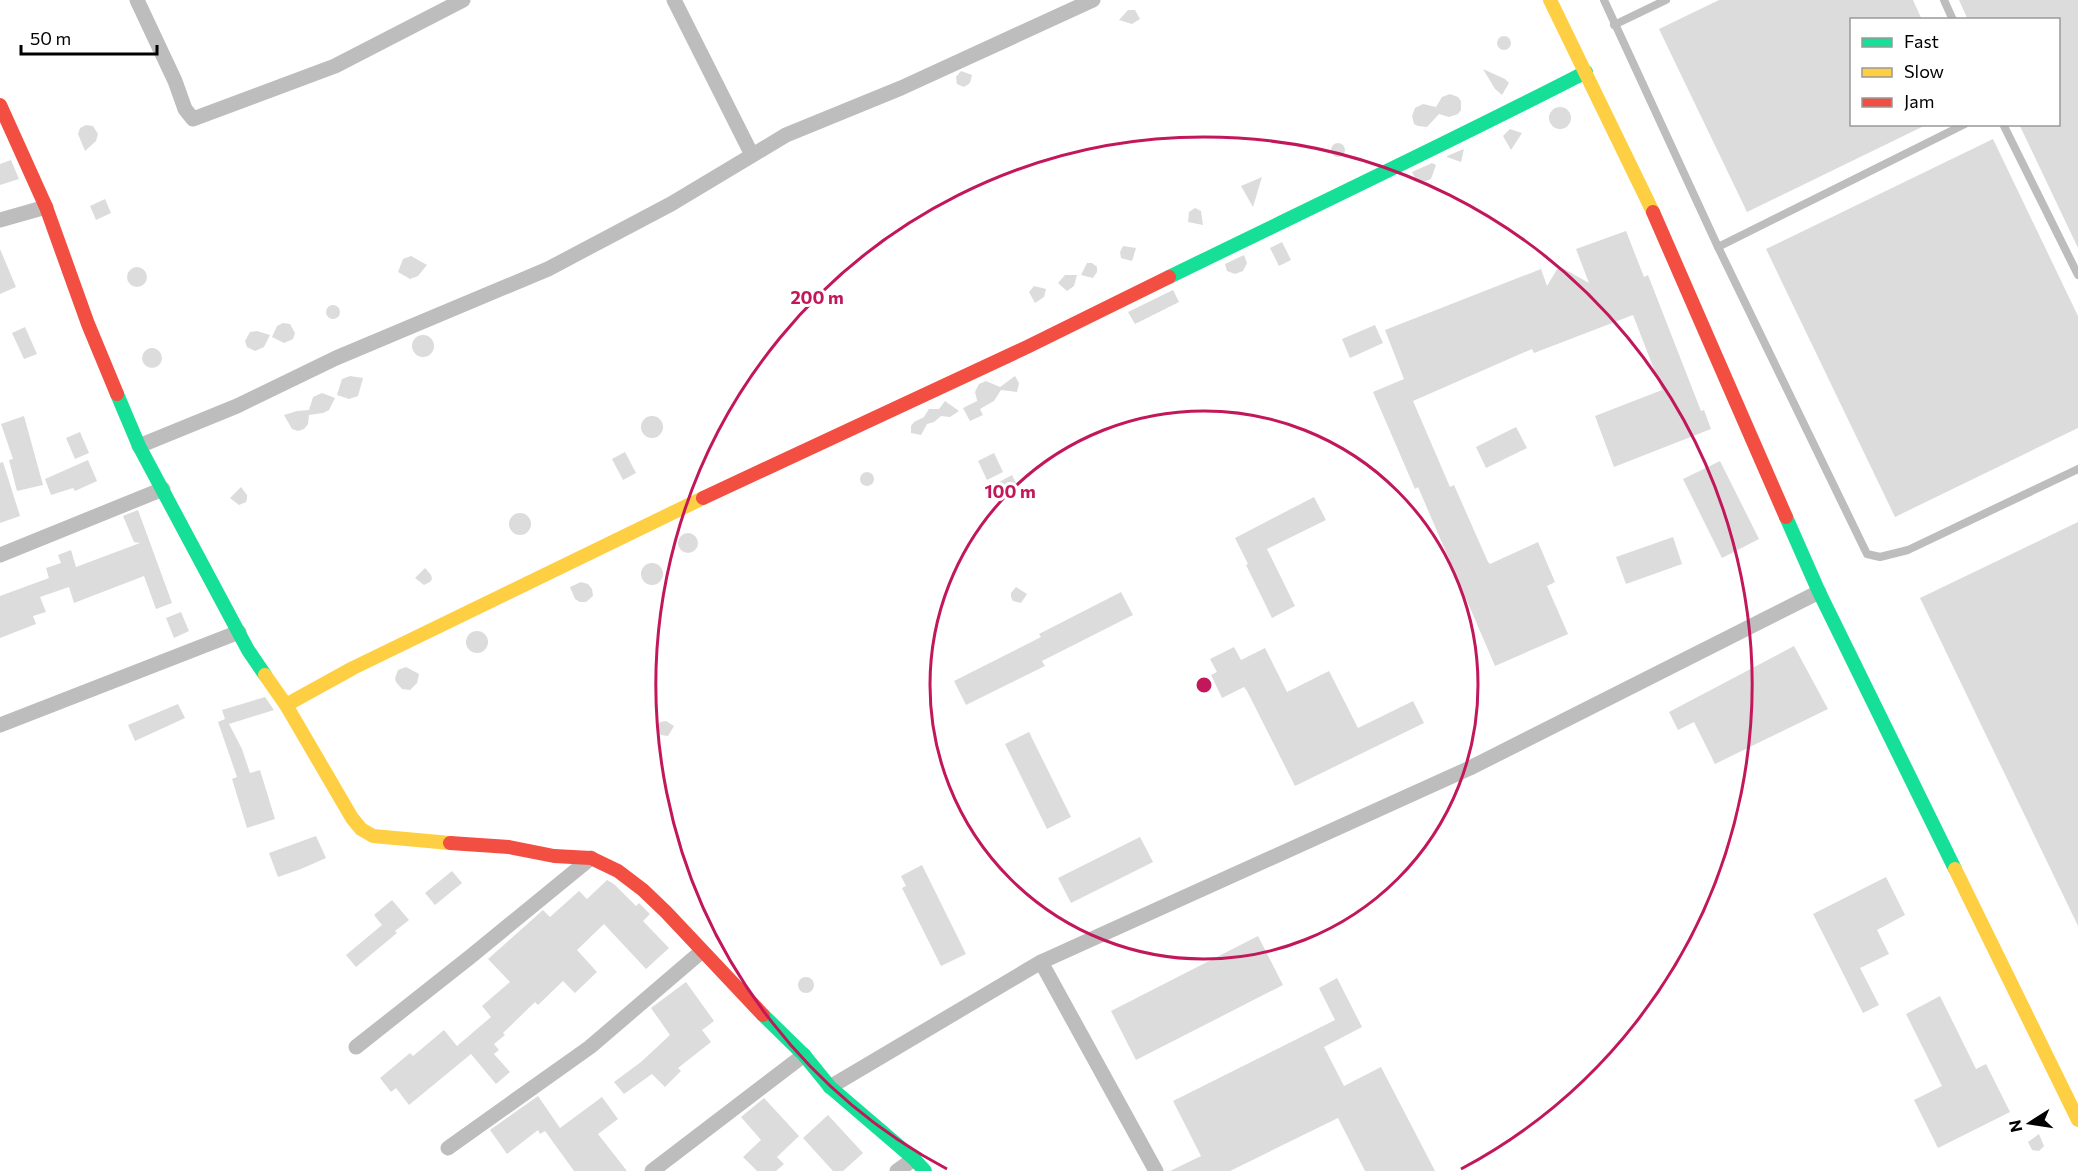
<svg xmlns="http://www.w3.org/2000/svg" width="2078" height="1171" viewBox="0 0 2078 1171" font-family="Commissioner,sans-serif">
<rect width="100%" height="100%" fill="#fff"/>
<g fill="#dcdcdc">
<path d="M1719 0H1913L1922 20H1851V124H1928L1747 212 1659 29Z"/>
<path d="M1959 0H2078V248L2019 124H2058V20H1968Z"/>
<path d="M1128 10H1135L1140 19 1132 24 1119 20Z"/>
<circle cx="1504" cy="43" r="7"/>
<path d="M1483 69 1505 79 1509 83 1502 95 1495 89Z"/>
<path d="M961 71 972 75 970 83 964 87 957 84 956 77Z"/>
<path d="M1450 94 1458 97 1461 101V110L1458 114 1449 117 1439 114 1427 127 1418 126 1414 124 1412 116 1415 108 1423 104 1436 107 1442 97Z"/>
<circle cx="1560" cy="118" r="11"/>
<path d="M86 125 93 126 98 134 96 141 85 151 78 134 80 128Z"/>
<path d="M1510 129 1522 133 1511 150 1503 136Z"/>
<path d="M1993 139 2078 316V428L1895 517 1766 249Z"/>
<circle cx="1338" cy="150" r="7"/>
<path d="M1464 149 1461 162 1447 157V156Z"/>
<path d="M11 160 19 179 0 185V164Z"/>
<path d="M1432 163 1436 165 1431 179 1423 182 1415 178 1412 172Z"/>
<path d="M1262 177 1253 207 1241 186Z"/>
<path d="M105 199 111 213 96 220 90 206Z"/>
<path d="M1195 208 1201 211 1203 225 1188 222 1189 212Z"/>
<path d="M1626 231 1644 277 1648 275 1701 411 1704 410 1711 429 1614 467 1595 416 1662 390 1633 315 1534 353 1532 349 1413 401 1450 487 1454 485 1488 562 1490 564 1538 542 1555 582 1547 586 1568 634 1495 666 1418 487 1415 489 1373 392 1404 379 1385 330 1541 269 1547 286 1559 266 1589 283 1576 249Z"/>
<path d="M1282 242 1291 260 1279 266 1270 248Z"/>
<path d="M1123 246 1136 248 1132 261 1121 258 1120 252Z"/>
<path d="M0 249 16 287 0 294Z"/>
<path d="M1244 255 1247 263 1243 271 1235 274 1227 271 1225 264Z"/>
<path d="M411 256 427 265 418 276 410 279 398 272 403 259Z"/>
<path d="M1087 263H1092L1097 267V272L1093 278 1081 275Z"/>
<circle cx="137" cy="277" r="10"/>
<path d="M1065 275H1077L1074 286 1067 291 1058 283Z"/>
<path d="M1034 286 1046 289 1044 297 1035 303 1029 292Z"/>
<path d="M1173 290 1179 302 1135 324 1128 312Z"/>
<circle cx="333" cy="312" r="7"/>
<path d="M283 323 290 324 295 333 293 339 284 343 272 337 277 326Z"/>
<path d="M1375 325 1383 343 1350 358 1342 339Z"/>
<path d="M25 327 37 354 24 359 12 333Z"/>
<path d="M257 331 270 335 264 347 255 351 247 347 245 341 250 332Z"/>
<circle cx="423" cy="346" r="11"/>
<circle cx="152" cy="358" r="10"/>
<path d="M350 376 363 378 358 396 349 399 337 395 342 379Z"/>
<path d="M1015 376 1019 383 1017 392 1001 390 994 401 980 409 983 415 970 421 963 408 977 401 978 404 975 392 979 384 986 381 1000 387Z"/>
<path d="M322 393 335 398 329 410 323 413 309 415 308 424 304 429 298 431 292 429 284 415 297 411 309 410 313 397Z"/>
<path d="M945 401 959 411 950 417 941 416 934 422 927 424 921 435 911 433V426L914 422 924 417 929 409H939Z"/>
<circle cx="652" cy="427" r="11"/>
<path d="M24 416 43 485 17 491 9 460 13 459 1 424Z"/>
<path d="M1516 427 1527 448 1486 468 1476 447Z"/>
<path d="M80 432 89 453 75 459 66 438Z"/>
<path d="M625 452 636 473 623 480 612 459Z"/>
<path d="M994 453 1003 472 987 480 978 461Z"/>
<path d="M88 460 97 481 75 491 73 488 51 495 45 479Z"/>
<path d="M1720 461 1759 539 1722 558 1683 479Z"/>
<path d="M3 462 20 516 0 523V463Z"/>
<circle cx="867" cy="479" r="7"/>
<path d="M1012 475 1020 492 1007 499 999 482Z"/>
<path d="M241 487 247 495V499L246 502 239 505 230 498Z"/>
<path d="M1314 497 1326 520 1267 549 1295 606 1272 618 1246 565 1248 564 1235 538Z"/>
<path d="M138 510 172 603 156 609 144 576 74 603 69 587 40 597 46 612 33 616 36 624 0 638V596L49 578 46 568 61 563 58 555 71 550 76 567 140 543 134 542 123 516Z"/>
<circle cx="520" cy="524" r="11"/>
<path d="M2078 522V926L1920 598Z"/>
<circle cx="688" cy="543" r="10"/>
<path d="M1673 537 1682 564 1626 584 1616 557Z"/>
<circle cx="652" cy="574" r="11"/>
<path d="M425 568 431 575 432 579 430 582 424 585 415 578Z"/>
<path d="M581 582 588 584 592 589 593 596 586 602H580L575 599 570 587Z"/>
<path d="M1016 587 1027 594 1021 603 1013 601 1011 597V593Z"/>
<path d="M1121 592 1133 615 1042 661 1045 666 966 705 954 681 1041 637 1039 634Z"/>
<path d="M181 612 189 631 174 638 166 618Z"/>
<circle cx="477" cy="642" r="11"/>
<path d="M1794 646 1828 709 1715 764 1694 722 1678 730 1669 712Z"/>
<path d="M1234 647 1241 660 1265 648 1287 692 1329 671 1358 728 1413 701 1424 723 1295 786 1247 691 1244 687 1222 698 1211 675 1217 672 1210 659Z"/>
<path d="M406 667 419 674 417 683 410 690 402 689 396 682 395 678 398 670Z"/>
<path d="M265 697 274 710 229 724 242 749 250 773 260 770 275 819 247 828 232 779 237 777 218 722 225 719 222 710Z"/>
<path d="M178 704 185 718 135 741 128 725Z"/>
<path d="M666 721 674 726 668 736 661 735 657 729V726L660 722Z"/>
<path d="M1029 732 1071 817 1047 829 1005 744Z"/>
<path d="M316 836 326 858 301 869 278 877 269 853Z"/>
<path d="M1140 837 1153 862 1071 903 1058 878Z"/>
<path d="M922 865 966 954 941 966 902 888 906 886 901 876Z"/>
<path d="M452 871 462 883 435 905 425 893Z"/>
<path d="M1886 877 1905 915 1877 930 1889 954 1860 968 1879 1005 1863 1013 1813 914Z"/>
<path d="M607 880 614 884 636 906 639 903 650 914 643 921 669 948 646 969 604 924 577 950 597 972 575 993 563 981 538 1005 535 1002 503 1033 505 1035 494 1044 499 1050 494 1054 510 1072 496 1084 471 1054 409 1105 396 1088 391 1092 380 1078 410 1053 413 1056 444 1030 457 1046 491 1017 482 1006 510 982 488 959 543 910 550 917 579 891 587 899Z"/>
<path d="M392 900 409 920 395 931 397 933 356 967 346 955 382 925 374 915Z"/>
<path d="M1258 936 1283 985 1136 1060 1111 1011Z"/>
<circle cx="806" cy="985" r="8"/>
<path d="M1337 978 1362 1027 1324 1047 1344 1086 1381 1067 1435 1171H1365L1338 1118 1230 1171H1170L1201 1156 1173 1101 1335 1020 1319 988Z"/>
<path d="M686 982 714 1021 702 1030 711 1042 678 1068 681 1071 665 1087 652 1074 624 1094 614 1082 641 1062 670 1035 651 1008Z"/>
<path d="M1940 996 1976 1069 1986 1064 2010 1112 1938 1148 1914 1100 1942 1086 1906 1014Z"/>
<path d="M538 1096 560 1128 602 1097 618 1119 598 1134 627 1171H574L545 1131 540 1134 538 1130 507 1154 490 1130Z"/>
<path d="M764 1098 799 1136 777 1157 784 1164 776 1171H757L743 1157 761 1140 741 1117Z"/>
<path d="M828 1115 863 1153 843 1171H833L803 1138Z"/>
<path d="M2039 1134 2044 1146 2039 1151 2032 1150 2028 1142Z"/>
</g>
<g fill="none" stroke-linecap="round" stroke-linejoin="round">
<g stroke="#bdbdbd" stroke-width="8">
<path d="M1604 0 1718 247 1867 554 1880 557 1908 550 2078 469"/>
<path d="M1944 0 1953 20"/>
<path d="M1614 25 1666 0"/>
<path d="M2003 124 2078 275"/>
<path d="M1718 247 1965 124"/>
</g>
<g stroke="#bdbdbd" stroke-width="15">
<path d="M137 0 175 81 185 109 193 119 335 66 463 0"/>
<path d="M674 0 752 155"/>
<path d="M0 220 46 207"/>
<path d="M139 446 237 406 336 358 548 269 671 204 786 135 901 88 1093 0"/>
<path d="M0 555 163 489"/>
<path d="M0 725 239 632"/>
<path d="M1041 962 1156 1171"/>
<path d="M356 1047 470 957 591 858"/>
<path d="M830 1087 1041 962 1470 768 1819 592"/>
<path d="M448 1148 590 1047 701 952"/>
<path d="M652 1171 804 1055"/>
<path d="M897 1171 914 1159"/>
</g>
<g stroke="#16e098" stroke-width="14">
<path d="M1169 277C1308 209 1448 143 1586 72"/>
<path d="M117 394 139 446 248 650 265 675"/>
<path d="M1786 517 1819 592 1955 869"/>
<path d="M763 1015 804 1055 830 1087 914 1159 925 1171"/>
</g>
<g stroke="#ffcf43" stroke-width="14">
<path d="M1550 0 1653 212"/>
<path d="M265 675 286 705 352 818 361 829 373 836 450 843"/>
<path d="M286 705 353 668 703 498"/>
<path d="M1955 869 2078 1120"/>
</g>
<g stroke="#f24e42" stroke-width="14">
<path d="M0 105 46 207 88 324 117 394"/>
<path d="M1653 212 1786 517"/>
<path d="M703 498 1027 347 1169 277"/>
<path d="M450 843 509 847 554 856 591 858 618 871 643 890 666 912 763 1015"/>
</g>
</g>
<g fill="none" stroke="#c2185b" stroke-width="3">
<circle cx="1204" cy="685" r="274"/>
<path d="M947 1169A548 548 0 1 1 1461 1169"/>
</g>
<circle cx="1204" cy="685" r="9" fill="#c2185b" stroke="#fff" stroke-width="3"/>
<g font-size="18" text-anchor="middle" font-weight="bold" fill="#c2185b" stroke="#fff" stroke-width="6" stroke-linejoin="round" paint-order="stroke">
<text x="817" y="304">200 m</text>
<text x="1010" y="498">100 m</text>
</g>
<rect x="1850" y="18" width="210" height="108" fill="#ffffff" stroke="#999999" stroke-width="1.5"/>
<rect x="1862" y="38" width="30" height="9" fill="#16e098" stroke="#999999" stroke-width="1.5"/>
<text x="1904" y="48" font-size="18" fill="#000000">Fast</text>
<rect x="1862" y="68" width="30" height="9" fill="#ffcf43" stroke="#999999" stroke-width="1.5"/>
<text x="1904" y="78" font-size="18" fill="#000000">Slow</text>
<rect x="1862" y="98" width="30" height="9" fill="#f24e42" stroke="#999999" stroke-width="1.5"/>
<text x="1904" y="108" font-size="18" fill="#000000">Jam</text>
<g transform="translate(2030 1123) rotate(258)" stroke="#ffffff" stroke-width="4.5" paint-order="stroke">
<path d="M0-4.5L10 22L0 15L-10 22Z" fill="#000000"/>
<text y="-9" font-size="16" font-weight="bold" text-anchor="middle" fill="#000000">N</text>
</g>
<path d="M21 45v9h136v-9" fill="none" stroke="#000000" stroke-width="3"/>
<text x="30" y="45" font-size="18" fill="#000000" stroke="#ffffff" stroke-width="4.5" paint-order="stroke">50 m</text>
</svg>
